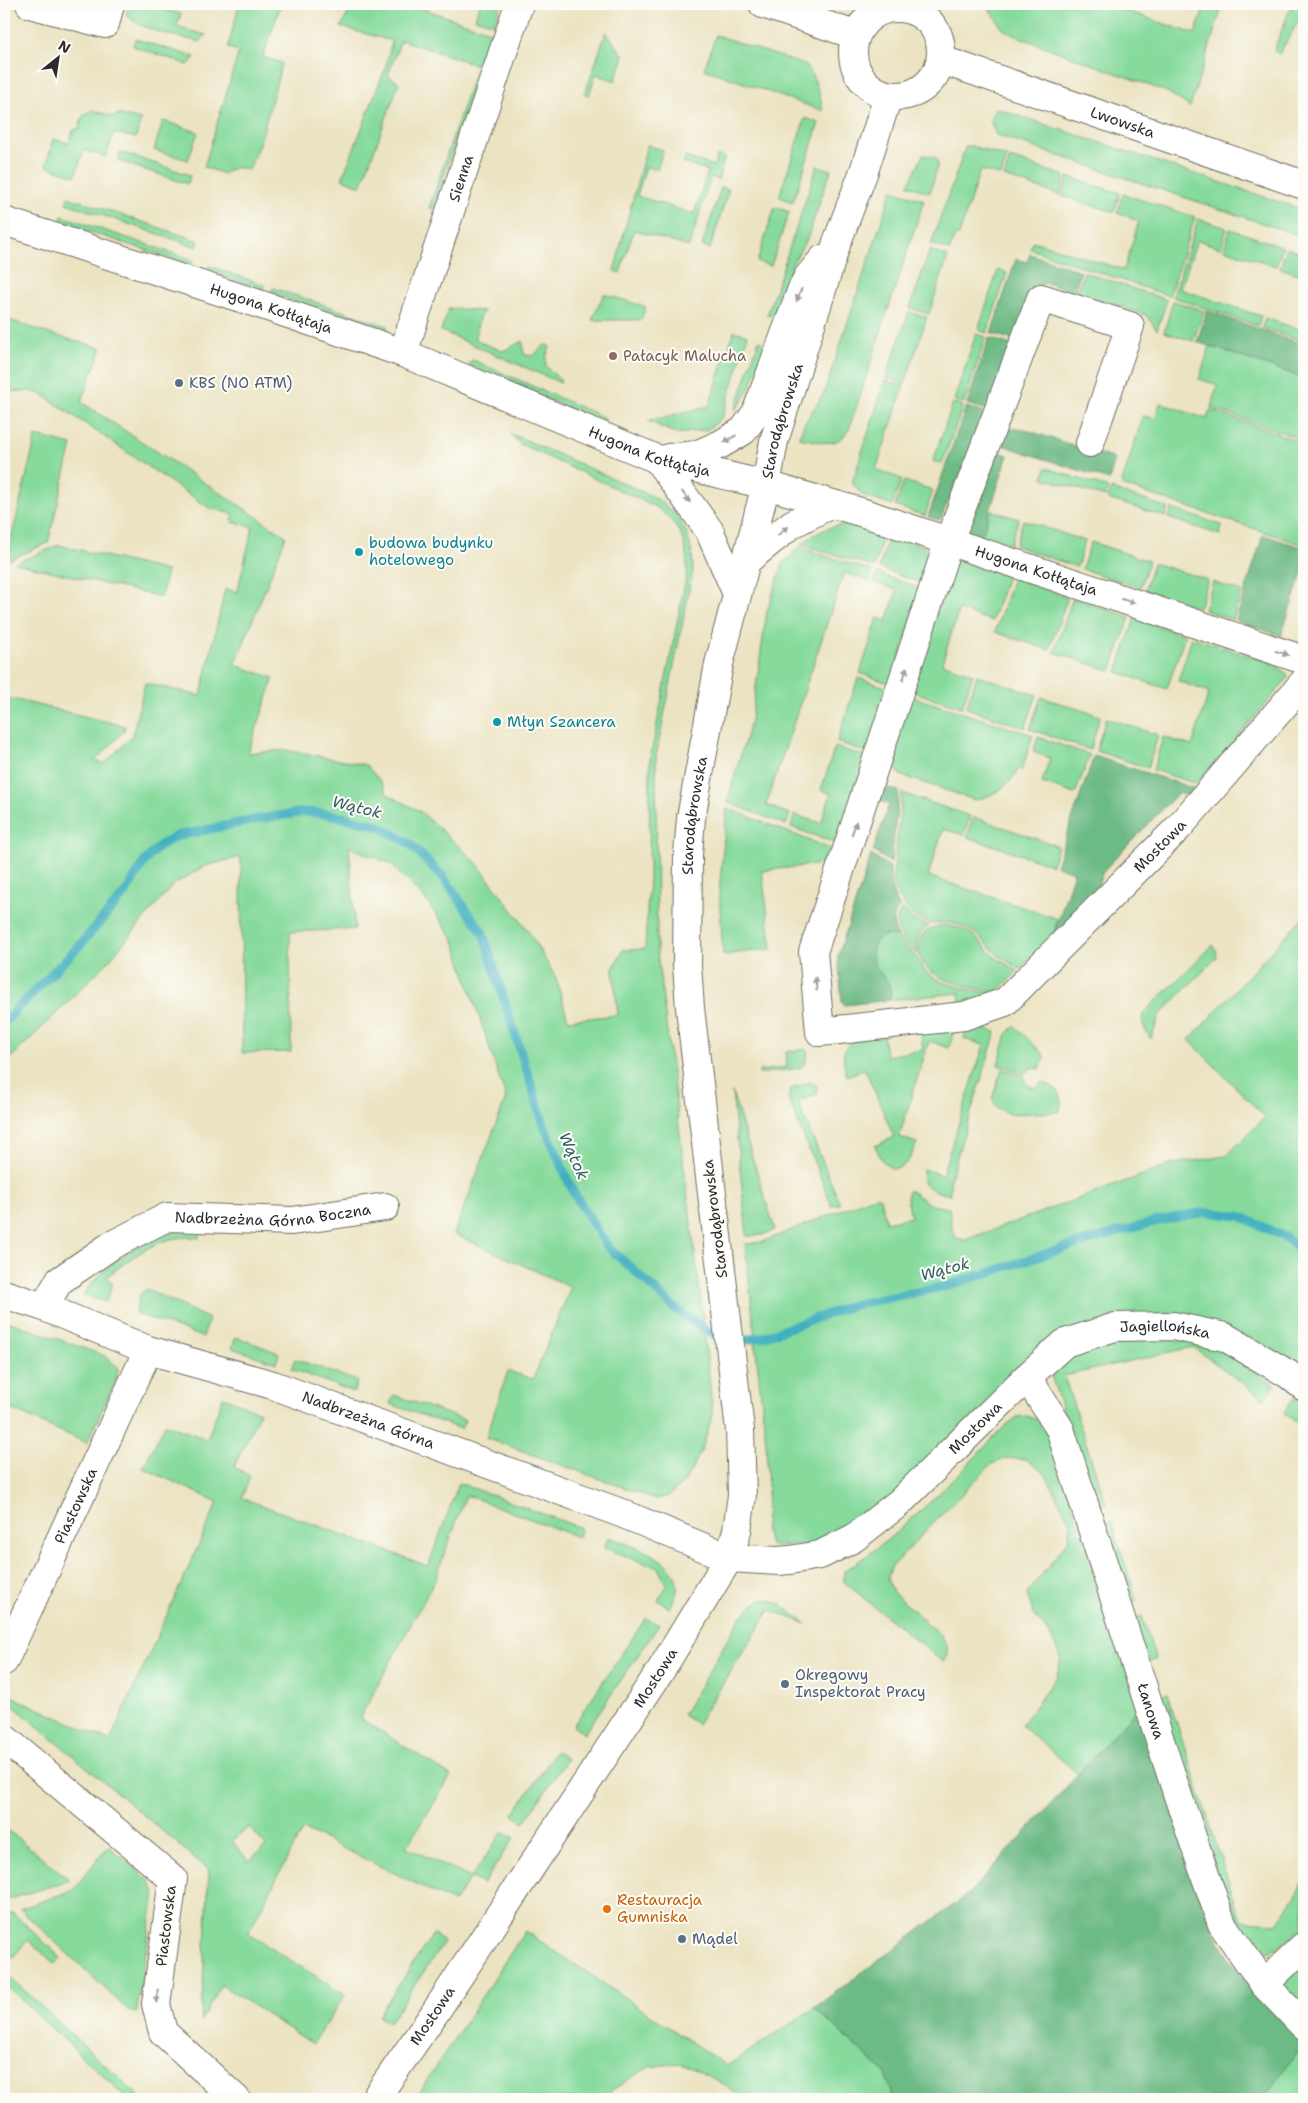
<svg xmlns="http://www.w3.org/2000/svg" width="1308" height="2103" viewBox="0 0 1308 2103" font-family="'Shantell Sans',sans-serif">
<rect width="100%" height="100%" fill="#fdfcf7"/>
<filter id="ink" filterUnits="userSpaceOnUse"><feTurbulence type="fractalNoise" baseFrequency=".02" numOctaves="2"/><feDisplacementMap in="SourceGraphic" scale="10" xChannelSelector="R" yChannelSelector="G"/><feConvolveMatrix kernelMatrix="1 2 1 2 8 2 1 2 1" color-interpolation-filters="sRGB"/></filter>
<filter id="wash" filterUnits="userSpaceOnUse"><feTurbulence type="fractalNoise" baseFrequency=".0096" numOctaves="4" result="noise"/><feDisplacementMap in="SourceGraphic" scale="20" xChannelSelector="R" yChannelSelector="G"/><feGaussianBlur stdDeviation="1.12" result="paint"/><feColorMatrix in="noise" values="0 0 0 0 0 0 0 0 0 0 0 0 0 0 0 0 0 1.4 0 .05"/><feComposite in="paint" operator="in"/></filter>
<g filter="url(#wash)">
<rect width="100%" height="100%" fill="#ebe3c1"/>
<g fill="#86da9c" stroke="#588264" fill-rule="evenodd">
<path d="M129 4H139L181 14 177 27 206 35 200 42C182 37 134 30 126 13Z"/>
<path d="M239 4H281L263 57 282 63 261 139 249 170C238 167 233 166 224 174L204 167 239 51 228 48Z"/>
<path d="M353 4H409L492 32 433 209 429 208 477 65 401 40 388 75 399 83 361 186 342 179 385 69 392 41 341 27Z"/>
<path d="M480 4H501L494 24 475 18Z"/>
<path d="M986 4H1106L1195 34 1206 4H1223L1190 107 1167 92 1011 34 1002 28Z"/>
<path d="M1292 4H1304V12L1279 54 1274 50Z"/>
<path d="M606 32 624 56 615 81 596 74 589 95 585 94Z"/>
<path d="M716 35 805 65C816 78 820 94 823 111L704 69Z"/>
<path d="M135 39 195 57 188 65 133 46Z"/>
<path d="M995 108 1304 210V237L996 135 990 120Z"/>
<path d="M92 110 115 117 117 114 141 120 136 138 114 133 106 157 84 150 75 176 46 166 53 139 69 143 73 130 79 129 82 117Z"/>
<path d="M805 118 819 123 793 202 779 197Z"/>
<path d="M163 121 198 132 188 160 154 150Z"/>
<path d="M647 145 663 150 657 170 646 167 637 196 694 214 708 171 683 163 685 157 714 166 717 156 725 158 718 180 711 177 689 247 634 230 620 273 614 271Z"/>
<path d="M966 146H971L1007 157 1001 176 980 170 959 236 955 235 950 250 931 244Z"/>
<path d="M120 152 190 175 188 184 118 161Z"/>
<path d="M923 155 935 157 938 163 930 193 908 185Z"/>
<path d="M1010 158 1065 176 1060 195 1004 177Z"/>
<path d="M817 166 831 170 807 239 792 264 775 314 767 315Z"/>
<path d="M1068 177 1120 193 1114 212 1062 196Z"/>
<path d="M721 187 729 189 710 249 702 246Z"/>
<path d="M892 190 924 200 849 429C837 450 820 441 799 438L804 424 824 393Z"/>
<path d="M1123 194 1195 217 1169 296 1030 249 1033 241 1124 270 1139 221 1117 213Z"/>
<path d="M68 197 199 241 197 247 66 203Z"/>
<path d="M775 207 789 212 771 266 757 262Z"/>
<path d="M62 216 193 260 191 265 60 222Z"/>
<path d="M1198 219 1227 228 1221 248 1197 240 1180 289 1261 316 1258 326 1173 297Z"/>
<path d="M1230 229 1283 247 1276 266 1224 249Z"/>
<path d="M1287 248 1304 254V276L1280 268Z"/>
<path d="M930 250 948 257 929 314 910 308Z"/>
<path d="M209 266 265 285 264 290 208 271Z"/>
<path d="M998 270 1007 273 987 333 978 330Z"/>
<path d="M1084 272 1167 300 1157 330 1146 315 1077 293Z"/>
<path d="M273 288 387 326 388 333 271 293Z"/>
<path d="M604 294 646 307 641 320H592Z"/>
<path d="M1173 301 1204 311 1193 341 1164 332Z"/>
<path d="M449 308 484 311 479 318 475 338 482 343 503 351 523 341V350L525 355 533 356 545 345H548L550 347 546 358V366L560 380 561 383 441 331Z"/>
<path d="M909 312 927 317 905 384 886 378Z"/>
<path d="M4 318 53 335 102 348 81 402 286 536 235 665 274 678 248 753 286 750 366 765 381 782 387 794 421 812 475 861 527 929 556 978 568 1020 618 1015 613 969 623 950 645 949 649 877 650 759 687 573C687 541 682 529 658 508L520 444 510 433 652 496C683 515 692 535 693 570L656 756 657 952 704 1325 680 1309 609 1245 574 1190 544 1121 485 932 445 876 411 843 378 823 329 812 303 811 257 817 176 835 158 845 144 859 125 891 78 944 4 1019V697L125 726 123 732 95 761 104 764 132 736 145 683 201 696 225 589 237 592 253 527 232 522 234 514 209 508 40 393 27 391 4 392Z"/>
<path d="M1265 318 1304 331V342L1262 328Z"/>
<path d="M734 331 748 335 723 416 715 424 706 430 677 434 648 421 709 406Z"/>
<path d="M976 334 986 337 964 403 954 400Z"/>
<path d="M759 340 764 344C757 367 752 393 735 410Z"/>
<path d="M1210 346 1304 378V440L1211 408 1217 385 1199 379Z"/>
<path d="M473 360 605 418V424L468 365Z"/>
<path d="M885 381 904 386 876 470 902 479 892 506 862 495 852 483Z"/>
<path d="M953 403 963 406 942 464 933 461Z"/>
<path d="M1160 403 1207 419 1210 410 1304 443V545L1121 485 1143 416 1155 419Z"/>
<path d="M36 436 72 445 48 543 6 561Z"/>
<path d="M1046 468 1108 488 1105 497 1043 478Z"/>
<path d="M904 481 933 490 925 516 895 506Z"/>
<path d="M1111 489 1168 508 1165 517 1108 499Z"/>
<path d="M1172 509 1222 525 1220 535 1168 518Z"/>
<path d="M990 510 1019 519 1010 544 982 535Z"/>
<path d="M1023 520 1085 541 1077 567 1015 546Z"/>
<path d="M853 524 884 534 874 567 801 544C818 531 832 525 853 524Z"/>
<path d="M889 535 926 547 933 553 924 584 879 568Z"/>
<path d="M1091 542 1149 561 1140 588 1082 569Z"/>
<path d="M59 545 167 571 161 597 15 563Z"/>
<path d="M799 547 872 571 870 581 844 573 766 805 790 814 786 825 727 802 751 720 767 611 783 563Z"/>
<path d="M957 560 1007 576 992 621 959 610 942 663 973 674 962 707 910 691 954 561Z"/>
<path d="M1153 563 1208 580 1199 608 1145 590Z"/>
<path d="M877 573 922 589 891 684 860 673 878 618 887 621 897 590 874 582Z"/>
<path d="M1013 578 1068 597 1049 650 995 632Z"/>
<path d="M1213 582 1242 592 1233 620 1204 610Z"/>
<path d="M1073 598 1130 617 1111 671 1054 652Z"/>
<path d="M1135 618 1185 635 1167 689 1117 672Z"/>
<path d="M1192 637 1276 665 1287 674 1288 678 1197 784 1153 770 1163 737 1192 746 1209 692 1178 681Z"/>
<path d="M977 675 1037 695 1025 728 966 708Z"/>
<path d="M858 678 889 688 868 753 837 742Z"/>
<path d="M906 695 1033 735 1022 770 1018 769C1012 785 991 797 975 800L900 775 889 759Z"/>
<path d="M1041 697 1100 716 1090 750 1030 729Z"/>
<path d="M1106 718 1158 735 1148 768 1096 751Z"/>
<path d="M1038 737 1090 755 1075 794 1042 783 1050 758 1033 752Z"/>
<path d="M835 747 867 757 838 844 791 827 794 815 821 823 831 794 821 790Z"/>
<path d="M902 793 970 816 964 835 943 829 928 876 1058 919 1052 937 1020 969 997 954 976 933 959 925 945 922 931 924 915 917 904 905 895 890 893 878Z"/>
<path d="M727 808 841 853 838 862 762 871 772 949 723 955 719 892Z"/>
<path d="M306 815 328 816 376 828 409 847 442 879 481 933 540 1121 571 1194 605 1248 678 1312 704 1330 713 1414 702 1449 691 1471 681 1486 668 1496 656 1499 486 1438 508 1371 533 1379 571 1287 454 1234 506 1098 454 940 425 899 389 863 349 847 355 929 290 932 291 1052 242 1053 241 857 205 866 173 885 106 964 4 1065V1024L81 947 127 894 147 862 161 847 177 839 259 821Z"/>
<path d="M973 817 1058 846 1052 865 967 837Z"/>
<path d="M903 908 914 920 929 926C918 933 915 942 917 954 904 942 888 924 903 908Z"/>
<path d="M1302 918 1304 919V1250L1286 1236 1242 1215 1204 1210 1152 1220 1069 1244 947 1284 857 1302 755 1337 745 1244 762 1242 876 1196 880 1198 886 1222 911 1217 907 1198 909 1190 931 1205 949 1208 952 1228 956 1238 965 1240 1173 1164 1226 1156 1265 1117 1189 1040Z"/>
<path d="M944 925 959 928 974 935 995 957 1018 971 997 992C973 988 913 980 919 944 922 930 931 927 944 925Z"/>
<path d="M886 935 898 936C904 944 909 950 916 957 919 960 920 964 922 967 938 987 972 990 995 994L961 1013 959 993 889 1000C899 975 860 976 876 940Z"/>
<path d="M1213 945 1216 950 1217 957 1159 1016 1151 1039C1146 1031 1140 1023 1143 1014Z"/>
<path d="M1015 1026 1044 1055V1060L1039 1069 1030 1068 1025 1074 998 1065 1007 1034Z"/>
<path d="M920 1029 954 1030 949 1048 929 1041 899 1137 917 1143C911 1156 908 1168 892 1169L883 1162 875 1146 894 1137 865 1069 847 1076C836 1040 853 1040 883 1034L886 1056 923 1050Z"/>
<path d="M971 1029H985L996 1032 950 1179V1195C938 1193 931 1190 923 1182V1169L942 1175 984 1045 964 1039 965 1033Z"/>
<path d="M807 1049C808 1057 806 1064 800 1068L759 1074V1071L787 1067 786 1052Z"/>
<path d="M1002 1069 1024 1076C1024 1084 1030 1088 1037 1087L1042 1082C1057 1087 1066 1095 1059 1112L1009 1114 996 1107 992 1099Z"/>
<path d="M810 1082 817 1086V1094L798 1102 840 1204 832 1206 788 1098 791 1089Z"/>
<path d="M732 1092 775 1230 762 1235 747 1236Z"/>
<path d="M1204 1214 1240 1218 1284 1239 1304 1255V1382L1226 1334 1064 1340 898 1499 799 1554 796 1544 775 1547 770 1545 765 1531 768 1489 766 1443 755 1341 798 1328 856 1306 948 1288 1071 1248 1154 1223Z"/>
<path d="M199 1223 206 1224 199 1238C165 1232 132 1256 107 1277L113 1284 106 1302 83 1295C112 1254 152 1237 199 1223Z"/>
<path d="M145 1290H149L209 1319 203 1337 135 1313 140 1294Z"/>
<path d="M4 1320 103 1355 118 1367 117 1378 87 1443 4 1406Z"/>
<path d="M236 1337 279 1353 276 1363 232 1348Z"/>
<path d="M1140 1337 1206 1343 1236 1357 1275 1385 1264 1399 1193 1347 1064 1376 1106 1504 1094 1508 1050 1372C1074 1347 1107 1341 1140 1337Z"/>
<path d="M295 1359 357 1381 354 1392 291 1369Z"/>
<path d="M394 1395 465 1420 461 1429 390 1404Z"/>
<path d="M223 1397 260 1412 234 1467 250 1476 242 1498 428 1566 459 1483 581 1528 578 1537 466 1495 435 1580 360 1718 451 1776 406 1847 471 1878 503 1831 514 1838 483 1884 471 1878 454 1902 303 1829 248 1933 345 1995 313 2044 221 1985 201 2021 209 1870 4 1698V1693L110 1741 218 1502 143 1468 165 1424 207 1439ZM249 1827 266 1846 249 1861 232 1841Z"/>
<path d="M1294 1398 1304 1406V1428L1284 1413Z"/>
<path d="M1027 1416 1035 1419 1047 1432 1141 1705 1078 1774 1021 1725 1057 1676 1061 1657 1051 1637 1033 1613 1027 1594 1068 1541 1070 1523 1045 1473 1027 1460 1007 1458 992 1464 931 1525 891 1568 887 1579 893 1592 940 1635 947 1646V1655L943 1662 844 1582V1571C903 1534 956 1477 1005 1426L1017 1417Z"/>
<path d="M1111 1521 1137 1600 1125 1603 1100 1525Z"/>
<path d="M608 1537C631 1546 681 1558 677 1590 676 1596 672 1603 670 1609L658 1600 667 1586 658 1568 604 1548Z"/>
<path d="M768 1599 781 1605 807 1624 770 1610 697 1724 683 1715 741 1617C750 1607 755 1601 768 1599Z"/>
<path d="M1142 1616 1156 1660 1145 1663 1131 1620Z"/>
<path d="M646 1618 659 1625 584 1734 573 1726Z"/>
<path d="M1167 1693 1241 1920 1277 1924 1304 1883V1927C1290 1940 1276 1953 1256 1952L1237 1936 1156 1697Z"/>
<path d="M556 1751 567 1759 524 1823 513 1815Z"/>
<path d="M4 1827 70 1880 4 1901Z"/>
<path d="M108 1846 149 1880 155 1893 137 2010 135 2013 129 2011 20 1909 73 1890Z"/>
<path d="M13 1913 61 1958 55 1964 28 1940 4 1967V1916Z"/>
<path d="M525 1931 727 2066 814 2008 886 2074 894 2099H743L719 2081 681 2063 649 2067 612 2090 606 2099H415Z"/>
<path d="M433 1934 444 1942 389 2023 378 2016Z"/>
<path d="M1304 1963V2014L1286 1992 1284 1982Z"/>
<path d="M4 1972 142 2099H128L4 1984Z"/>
<path d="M1304 2041V2099H1264Z"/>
</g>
<g fill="#6cba84" stroke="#4c7258">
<path d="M1030 254 1081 271 1074 292 1046 283 1039 285 1016 341 991 333 1016 259 1027 262Z"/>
<path d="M1207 311 1304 345V378L1197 342Z"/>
<path d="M989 338 1015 346 988 410 967 404Z"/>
<path d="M966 407 987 414 940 520 928 517Z"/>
<path d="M1020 428 1115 459 1109 480 996 443 1010 429Z"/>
<path d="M993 450 1008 455 982 535 960 527Z"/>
<path d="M1263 535 1304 548V567L1281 636 1236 621Z"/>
<path d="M1094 756 1196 789 1190 796 1178 793 1103 871 1095 895 1053 937 1074 872 1056 866Z"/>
<path d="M881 787 899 791 891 863 873 851 889 804 869 797Z"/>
<path d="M871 855 890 867C889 883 892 893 900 907 891 916 892 924 898 936L886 935 876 940C861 974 899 975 889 1000L845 1005 842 1003 838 956Z"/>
<path d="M1141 1705 1211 1925 1234 1966 1259 1997 1304 2041 1264 2099H894L886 2074 814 2008 971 1892Z"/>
</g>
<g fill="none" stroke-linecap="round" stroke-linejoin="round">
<path stroke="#41afbf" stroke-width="9" d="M4 1022 80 945 126 892 145 861 159 846 177 836 258 819 305 812 328 814 377 825 410 844 444 878 483 933 543 1122 573 1192 607 1246 678 1311 719 1338 737 1341 763 1337 856 1304 947 1286 1070 1246 1154 1222 1204 1212 1240 1216 1285 1237 1304 1253"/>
</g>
</g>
<g filter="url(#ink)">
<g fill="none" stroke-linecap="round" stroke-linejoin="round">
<defs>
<g id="minor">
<path d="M30 4 105 24 110 4"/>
<path d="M763 4 855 35"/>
<circle cx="897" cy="52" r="44"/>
<path id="s1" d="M942 60 1304 185"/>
<path id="s2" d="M4 221 265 306 403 353 657 459 766 485 864 513 1304 660"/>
<path id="s3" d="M403 353 519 4"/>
<path id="s4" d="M1090 443 1130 326 1041 298 949 541 813 952 820 1032 964 1016 1005 1002 1178 828 1304 682"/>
<path d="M669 458 696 455 721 444 743 431 756 413 801 291 808 277 823 259"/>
<path d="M657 459 709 530 737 594"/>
<path d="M745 562 792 524 831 504"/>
<path id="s5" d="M4 1294 44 1307 148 1350 273 1385 621 1513 729 1558 778 1561 790 1560 820 1555 854 1538 900 1502 1027 1377 1065 1343 1115 1327 1173 1326 1225 1337 1288 1374 1304 1387"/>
<path id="s6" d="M44 1307 59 1281 112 1245 167 1217 292 1221 385 1207"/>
<path id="s7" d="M1027 1377 1060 1429 1178 1796 1222 1924 1264 1984 1304 2026"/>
<path id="s8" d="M4 1661 148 1350"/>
<path d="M4 1738 173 1879 156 2004 163 2032 236 2099"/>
<path d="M1264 1984 1304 1946"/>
<path id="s9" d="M375 2099 434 2014 661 1670 729 1558 737 1531 742 1495 740 1430 690 1008 687 965 688 854 691 818 719 664 766 485 774 441 837 242 864 171 888 96"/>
</g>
</defs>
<use href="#minor" stroke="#6e6b60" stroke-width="30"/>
<use href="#minor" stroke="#fff" stroke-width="28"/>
</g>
<defs><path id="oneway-solid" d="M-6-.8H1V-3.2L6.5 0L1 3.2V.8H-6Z" transform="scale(1.25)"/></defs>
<g fill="#a0a0a0">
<use href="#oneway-solid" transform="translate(799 295) rotate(112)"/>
<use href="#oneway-solid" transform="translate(730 439) rotate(149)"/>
<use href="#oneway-solid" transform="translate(686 497) rotate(54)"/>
<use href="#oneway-solid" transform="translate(783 531) rotate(-39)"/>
<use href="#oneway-solid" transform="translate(1128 601) rotate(18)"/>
<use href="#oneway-solid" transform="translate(1282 653) rotate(18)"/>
<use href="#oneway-solid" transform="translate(905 674) rotate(-72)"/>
<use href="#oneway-solid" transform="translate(854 828) rotate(-71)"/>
<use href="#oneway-solid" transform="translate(816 984) rotate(-95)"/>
<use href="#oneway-solid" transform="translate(157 1996) rotate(97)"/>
</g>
</g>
<circle fill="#8d6e63" stroke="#fdfcf7" stroke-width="2" cx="613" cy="356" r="5"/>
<g fill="#5c6f8a" stroke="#fdfcf7" stroke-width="2">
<circle cx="179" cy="383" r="5"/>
<circle cx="785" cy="1684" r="5"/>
<circle cx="682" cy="1939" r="5"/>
</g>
<g fill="#0f9aa8" stroke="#fdfcf7" stroke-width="2">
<circle cx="359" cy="552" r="5"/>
<circle cx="497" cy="722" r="5"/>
</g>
<circle fill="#e8710a" stroke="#fdfcf7" stroke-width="2" cx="607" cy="1909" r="5"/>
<g text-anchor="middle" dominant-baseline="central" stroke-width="4" stroke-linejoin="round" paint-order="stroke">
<g font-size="15" fill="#2b2b2b" stroke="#fdfcf7">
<text stroke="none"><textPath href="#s1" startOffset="191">Lwowska</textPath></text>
<text stroke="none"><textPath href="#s3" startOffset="184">Sienna</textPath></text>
<text stroke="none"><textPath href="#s2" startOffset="281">Hugona Kołłątaja</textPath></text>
<text stroke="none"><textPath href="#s9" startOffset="1799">Starodąbrowska</textPath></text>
<text stroke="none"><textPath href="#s2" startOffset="686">Hugona Kołłątaja</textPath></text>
<text stroke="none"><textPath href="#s2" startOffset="1091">Hugona Kołłątaja</textPath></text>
<text stroke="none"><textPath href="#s9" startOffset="1394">Starodąbrowska</textPath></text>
<text stroke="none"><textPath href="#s4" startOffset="1398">Mostowa</textPath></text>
<text stroke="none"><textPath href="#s6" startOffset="262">Nadbrzeżna Górna Boczna</textPath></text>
<text transform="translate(715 1219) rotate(-97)">Starodąbrowska</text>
<text stroke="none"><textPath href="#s5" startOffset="1292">Jagiellońska</textPath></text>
<text stroke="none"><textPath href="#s5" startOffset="386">Nadbrzeżna Górna</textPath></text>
<text stroke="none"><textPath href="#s5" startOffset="1066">Mostowa</textPath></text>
<text stroke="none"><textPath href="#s8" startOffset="171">Piastowska</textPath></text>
<text stroke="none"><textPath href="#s9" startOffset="506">Mostowa</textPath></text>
<text stroke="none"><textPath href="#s7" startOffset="358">Łanowa</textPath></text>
<text transform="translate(166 1926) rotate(-83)">Piastowska</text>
<text stroke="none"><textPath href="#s9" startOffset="101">Mostowa</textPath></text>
</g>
<g font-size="15" fill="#785e54" stroke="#fdfcf7" text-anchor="start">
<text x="623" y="356">Pałacyk Malucha</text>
</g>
<g font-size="15" fill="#4e5e75" stroke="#fdfcf7" text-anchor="start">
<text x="189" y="383">KBS (NO ATM)</text>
<text x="795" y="1675">Okregowy<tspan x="795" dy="17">Inspektorat Pracy</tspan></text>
<text x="692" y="1939">Mądel</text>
</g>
<g font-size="15" fill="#0d838f" stroke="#fdfcf7" text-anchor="start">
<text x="369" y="543">budowa budynku<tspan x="369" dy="17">hotelowego</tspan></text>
<text x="507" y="722">Młyn Szancera</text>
</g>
<g font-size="15" fill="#c56008" stroke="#fdfcf7" text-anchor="start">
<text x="617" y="1900">Restauracja<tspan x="617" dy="17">Gumniska</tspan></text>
</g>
<g font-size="16" font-style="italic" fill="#346066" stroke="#fdfcf7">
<text transform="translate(357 807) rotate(14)">Wątok</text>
<text transform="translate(574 1156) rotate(66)">Wątok</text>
<text transform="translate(945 1269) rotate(-15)">Wątok</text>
</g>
</g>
<rect width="1308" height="2103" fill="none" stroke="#fdfcf7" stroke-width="20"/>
<g transform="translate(58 58) rotate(30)" stroke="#fdfcf7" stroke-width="4" paint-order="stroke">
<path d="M0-4L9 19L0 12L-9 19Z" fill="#2b2b2b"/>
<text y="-8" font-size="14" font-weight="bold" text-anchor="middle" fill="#2b2b2b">N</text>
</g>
</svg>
